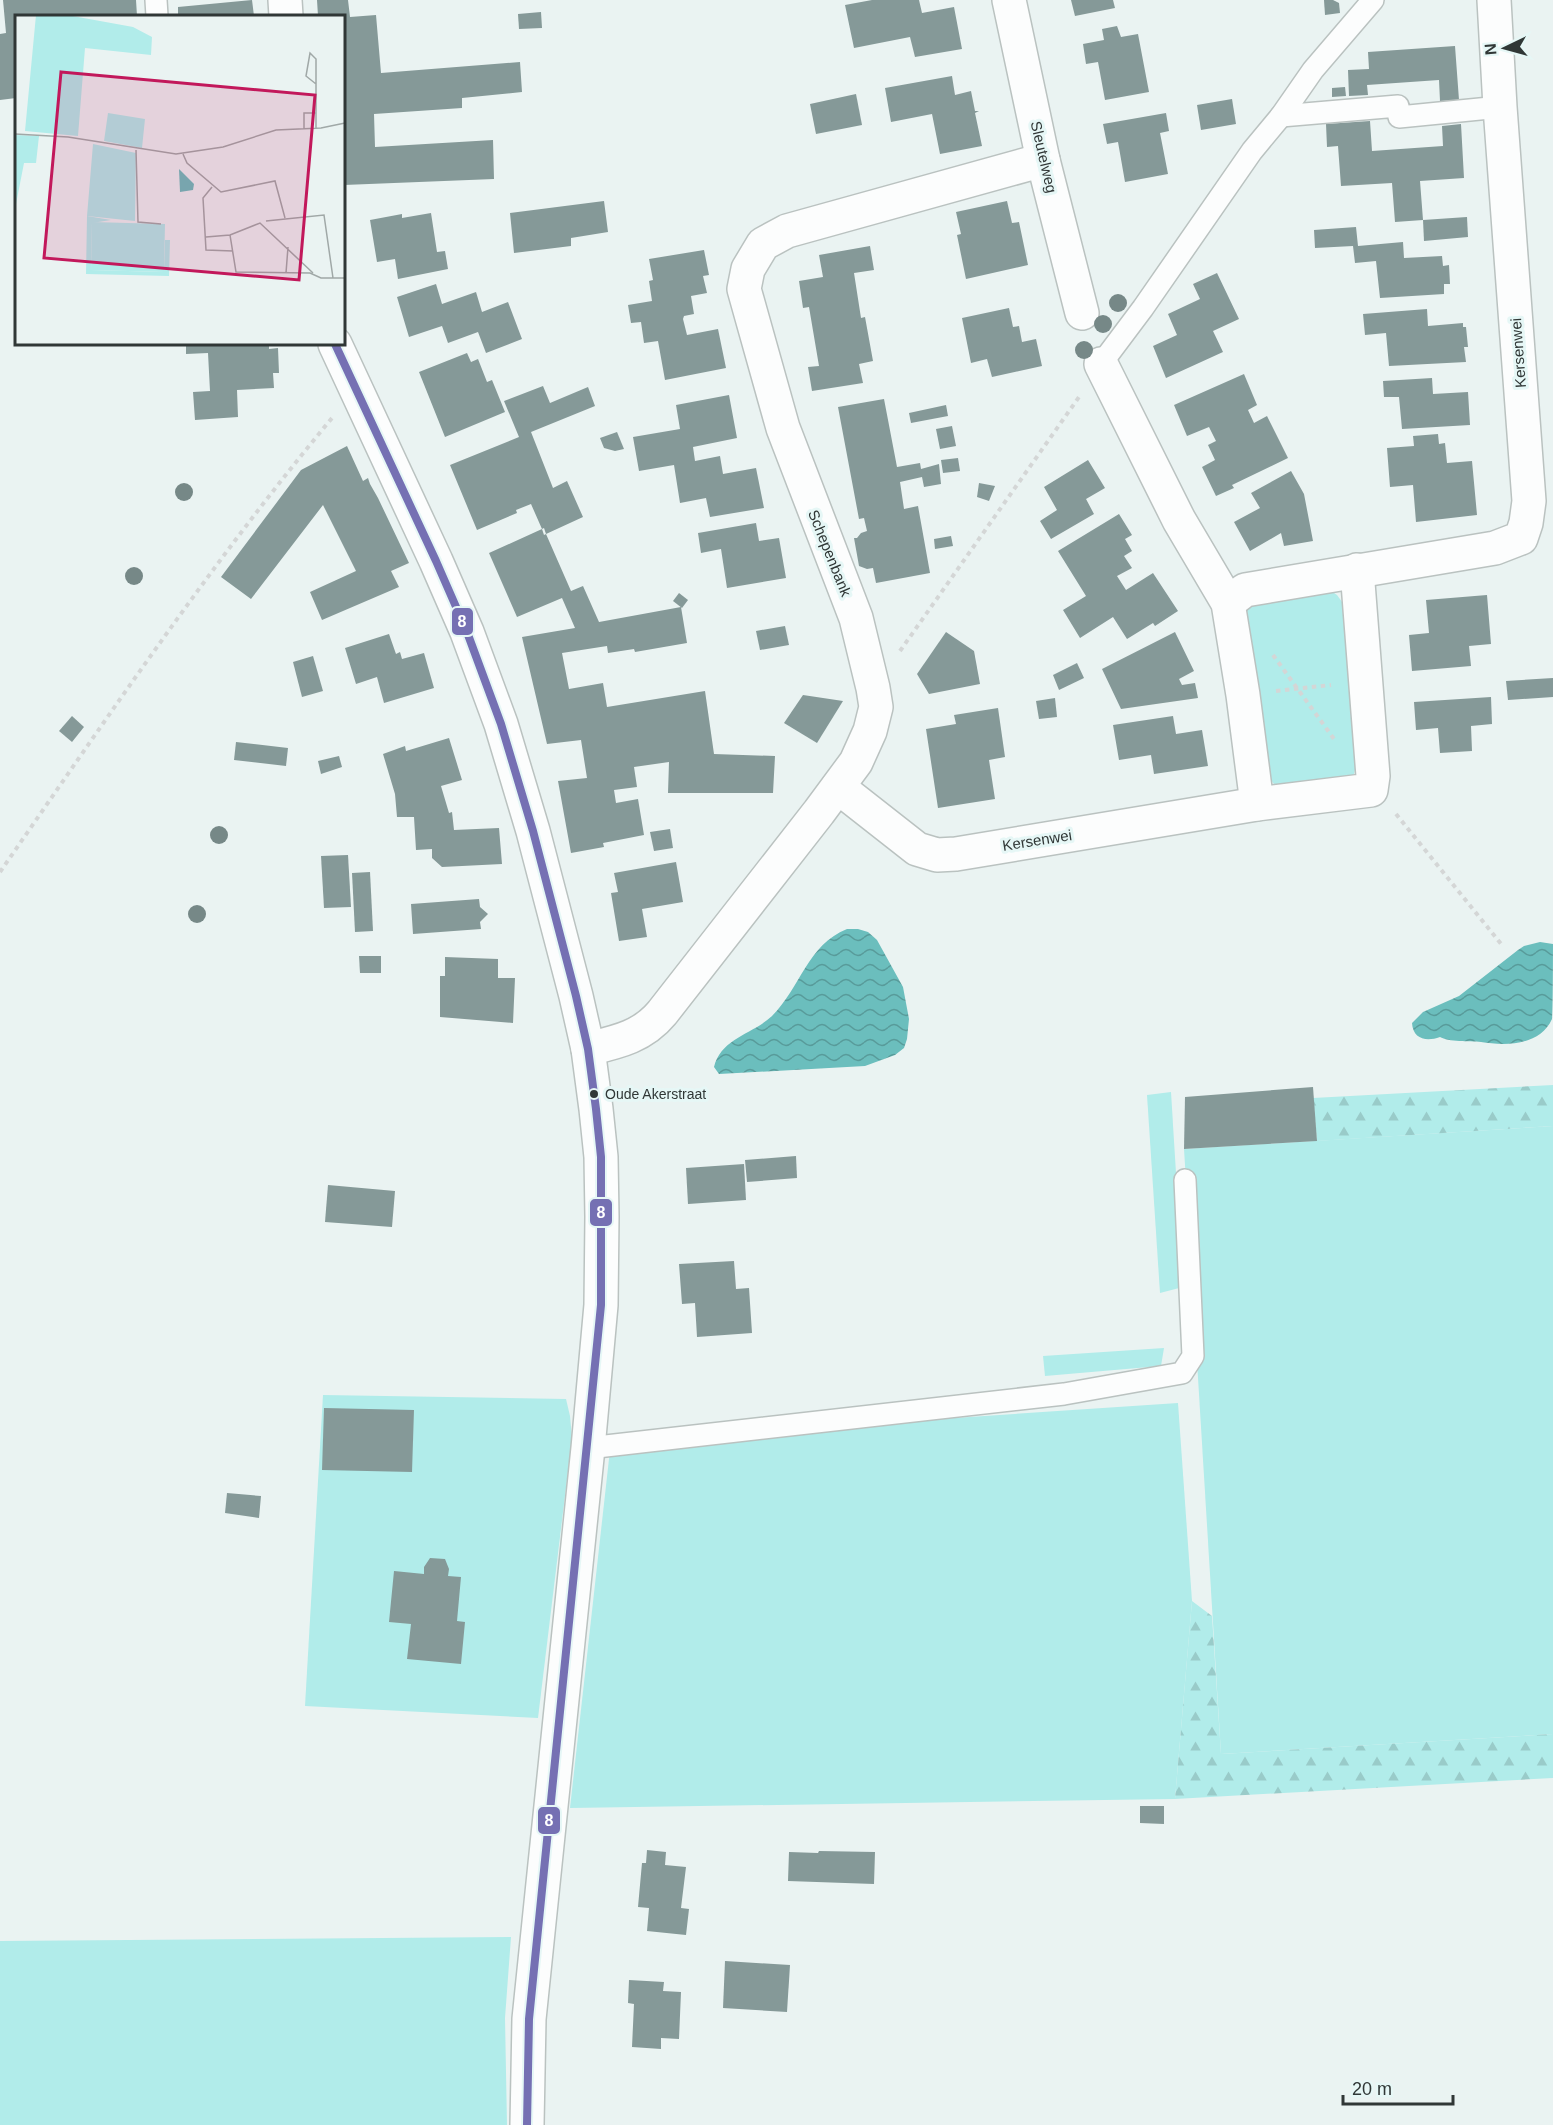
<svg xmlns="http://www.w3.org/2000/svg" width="1553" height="2125" viewBox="0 0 1553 2125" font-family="Arial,sans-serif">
<defs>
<pattern id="forest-firs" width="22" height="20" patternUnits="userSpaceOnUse" patternTransform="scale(1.5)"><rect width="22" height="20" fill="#b1ecea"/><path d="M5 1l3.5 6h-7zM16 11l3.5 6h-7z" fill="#99cbc9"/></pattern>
<pattern id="water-waves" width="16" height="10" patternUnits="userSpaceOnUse" patternTransform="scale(1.5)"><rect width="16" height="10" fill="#6bbebd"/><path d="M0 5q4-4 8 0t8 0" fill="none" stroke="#589b9a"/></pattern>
</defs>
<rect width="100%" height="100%" fill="#eaf3f2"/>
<g fill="#b1ecea">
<path d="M1328 589 1337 595 1345 606 1357 762 1354 774 1345 782 1282 789 1273 783 1269 776 1244 618 1247 608 1257 600Z"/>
<path d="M1171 1092 1183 1287 1160 1293 1147 1095Z"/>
<path d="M1553 1126V1734L1221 1754 1184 1149Z"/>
<path d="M1164 1348 1161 1366 1045 1376 1043 1356Z"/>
<path d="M323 1395 566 1399 570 1416 572 1438 538 1718 305 1706Z"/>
<path d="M1178 1403 1192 1601 1175 1799 570 1808 611 1441Z"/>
<path d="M511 1937 505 2018 507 2125H0V1941Z"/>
</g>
<g fill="url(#forest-firs)">
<path d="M1553 1085V1126L1317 1141 1313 1098Z"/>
<path d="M1192 1601 1212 1616 1221 1754 1553 1734V1778L1175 1799Z"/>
</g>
<g fill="url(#water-waves)">
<path d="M847 929H858L868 932 877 940 903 987 909 1019 907 1039 904 1048 895 1055 865 1066 719 1074 714 1067C721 1038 753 1034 772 1016 801 987 807 945 847 929Z"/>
<path d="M1540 942 1553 944C1553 957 1553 1011 1552 1019 1540 1046 1505 1046 1481 1042 1470 1041 1448 1042 1440 1037 1426 1042 1413 1039 1412 1023L1423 1012 1459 996 1518 950 1524 946Z"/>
</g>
<g fill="#859998">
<path d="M3 0H136L137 16H16V98L0 100V34L6 33Z"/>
<path d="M252 0 254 16H178V7Z"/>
<path d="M317 0H348L350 17 376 15 381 73 520 62 522 92 462 98V108L374 114 375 147 493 140 494 179 344 185V16H318Z"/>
<path d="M872 0H919L922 13 954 7 962 49 915 57 910 37 854 48 845 5Z"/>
<path d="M1071 0H1113L1115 8 1075 16Z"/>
<path d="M1324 0H1333L1339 3 1340 13 1325 15Z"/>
<path d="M541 12 542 28 519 29 518 14Z"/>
<path d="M1117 26 1121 37 1138 34 1149 92 1105 100 1098 62 1086 64 1083 44 1104 40 1102 29Z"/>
<path d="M1455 46 1459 100 1440 101 1439 80 1367 85 1368 95 1349 96 1348 70 1369 69 1368 52Z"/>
<path d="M952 76 955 95 971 91 975 111H979L975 113 982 146 940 154 932 114 891 122 885 88Z"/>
<path d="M1345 87 1346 96 1332 97V88Z"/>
<path d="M856 94 862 125 816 134 810 104Z"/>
<path d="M1232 99 1236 124 1201 130 1197 105Z"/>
<path d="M1166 113 1169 131 1160 133 1168 174 1125 182 1118 142 1107 144 1103 124Z"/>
<path d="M1370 121 1372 151 1443 146 1442 126 1461 124 1464 178 1420 181 1423 220 1395 222 1392 183 1341 186 1338 146 1327 147 1326 124Z"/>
<path d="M604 201 608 232 571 238V246L514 253 510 213Z"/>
<path d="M1007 201 1012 223 1019 222 1028 265 966 279 957 235 961 234 956 212Z"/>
<path d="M431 213 437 252 445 251 448 269 398 279 395 259 377 262 370 220 402 214V218Z"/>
<path d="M1467 217 1468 237 1424 241 1423 220Z"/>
<path d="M1356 227 1358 246 1403 242 1404 258 1442 256 1443 266 1449 265 1450 284H1444V294L1380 298 1376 261 1355 263 1353 246 1315 248 1314 230Z"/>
<path d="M870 246 874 270 854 273 861 318 865 317 873 361 859 364 863 383 812 391 808 367 819 366 809 307 803 308 799 281 823 277 819 255Z"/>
<path d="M704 250 709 275 703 276 707 293 691 296 694 314 684 316 683 319 687 335 718 329 726 368 665 380 658 341 644 343 641 322 631 323 628 305 652 301 649 281 653 280 649 259Z"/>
<path d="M1217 273 1239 319 1213 331 1223 352 1166 378 1153 346 1177 335 1168 314 1200 299 1193 284Z"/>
<path d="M436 284 442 304 476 292 482 312 508 302 522 339 486 353 478 332 448 343 442 326 409 337 397 297Z"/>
<path d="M1009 308 1013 327 1019 326 1022 342 1036 339 1042 366 992 377 987 359 971 363 962 318Z"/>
<path d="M1427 309 1428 326 1463 323V327H1466L1468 347H1464L1466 362 1389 366 1386 333 1365 335 1363 314Z"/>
<path d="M186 344H269V349L278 348 279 373H273L274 388 237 390 238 417 195 420 193 392 210 391 208 353 186 354Z"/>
<path d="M467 353 471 362 478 359 487 382 492 380 505 412 445 437 419 372Z"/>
<path d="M1244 374 1257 405 1248 410 1254 423 1267 416 1288 458 1232 485 1234 488 1216 496 1202 467 1215 460 1208 445 1216 441 1209 427 1187 436 1174 405Z"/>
<path d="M1432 378 1433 394 1468 392 1470 425 1402 429 1399 397H1384L1383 381Z"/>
<path d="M543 386 550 403 588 387 595 406 531 432 553 488 567 481 583 517 546 534 544 528 542 529 531 504 516 510 517 513 477 530 450 465 519 437 504 401Z"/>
<path d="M729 395 737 438 693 447 695 461 720 456 723 474 756 468 764 508 710 517 706 498 680 503 674 465 639 471 633 437 680 429 676 405Z"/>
<path d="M884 399 897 467 920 463 921 469 939 464 941 484 924 487 922 477 900 482 904 509 918 506 930 573 876 583 873 568 867 569 859 566 854 538H857L861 533 867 531 864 518 859 519 838 407Z"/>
<path d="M946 405 948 416 911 423 909 413Z"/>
<path d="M952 426 956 446 940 449 936 429Z"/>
<path d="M617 432 624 449 615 451 604 448 600 438Z"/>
<path d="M1438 434 1439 444 1445 443 1447 463 1472 461 1477 515 1416 522 1413 485 1390 487 1387 448 1414 446 1413 436Z"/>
<path d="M347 446 363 481 368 478 370 484 378 498 409 563 391 571 399 587 322 620 310 592 356 571 323 505 251 599 221 577 301 470Z"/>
<path d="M958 458 960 471 943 473 941 460Z"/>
<path d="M1088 460 1105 488 1086 499 1094 514 1051 539 1040 521 1057 510 1044 487Z"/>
<path d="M1291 471 1304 494 1313 541 1284 546 1281 533 1250 551 1234 522 1260 508 1251 493Z"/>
<path d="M979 483 995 486 989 501 977 497Z"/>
<path d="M1119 514 1132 535 1125 539 1132 551 1124 556 1132 568 1117 576 1126 590 1153 573 1178 611 1155 626 1153 623 1127 639 1113 617 1080 638 1063 610 1086 596 1058 551Z"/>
<path d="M756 523 759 541 779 538 786 578 727 588 721 549 701 553 698 533Z"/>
<path d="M542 529 544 535 546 534 571 591 583 586 599 622 681 607 687 643 635 652 634 649 608 653 607 646 562 653 569 689 603 683 607 707 705 691 714 754 775 756 773 793H668L669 762 634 767 637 787 614 790 616 803 638 799 644 835 603 843 604 847 571 853 558 781 587 778 581 740 547 744 522 637 575 628 562 598 517 617 489 553Z"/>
<path d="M951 536 953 546 935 549 934 539Z"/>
<path d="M679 593 688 600 682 608 673 601Z"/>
<path d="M1487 595 1491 644 1469 646 1471 666 1412 671 1409 635 1429 633 1426 600Z"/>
<path d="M785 626 789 645 760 650 756 631Z"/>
<path d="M946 632 974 651 980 684 929 694 917 674Z"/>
<path d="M1175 632 1194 671 1179 679 1182 685 1195 683 1198 698 1121 709 1102 669Z"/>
<path d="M389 634 396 654 400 652 402 659 424 653 434 688 384 703 377 677 356 684 345 648Z"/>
<path d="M313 656 323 691 302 697 293 662Z"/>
<path d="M1077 663 1084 678 1059 690 1053 675Z"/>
<path d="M1553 678V697L1508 700 1506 681Z"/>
<path d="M803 695 843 701 817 743 784 723Z"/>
<path d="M1491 697 1492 724 1471 726 1472 751 1440 753 1438 728 1416 730 1414 702Z"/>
<path d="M1055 698 1057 717 1039 719 1036 701Z"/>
<path d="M998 708 1005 757 989 760 995 799 938 808 926 729 956 724 954 715Z"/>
<path d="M72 716 84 727 72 742 59 731Z"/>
<path d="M1173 716 1176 734 1202 730 1208 766 1154 774 1151 755 1119 760 1113 725Z"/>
<path d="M449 738 462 780 441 786 449 813 452 812 454 830 499 828 502 864 442 867 432 858V849L416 850 414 817H397L395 794 383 754 405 746 406 751Z"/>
<path d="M236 742 288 748 286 766 234 760Z"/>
<path d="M339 756 342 767 321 774 318 761Z"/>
<path d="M670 829 673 848 654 851 650 832Z"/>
<path d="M348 855 351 907 324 908 321 856Z"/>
<path d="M676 862 683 902 642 909 647 937 619 941 611 893 618 892 614 873Z"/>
<path d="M370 872 373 931 355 932 352 873Z"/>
<path d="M479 899 480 907 488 914 480 922 481 929 413 934 411 904Z"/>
<path d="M359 956H381V973H360Z"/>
<path d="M445 957 498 959V978H515L513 1023 440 1017V976H445Z"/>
<path d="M1313 1087 1317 1141 1184 1149 1185 1097Z"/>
<path d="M796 1156 797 1178 747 1182 745 1160Z"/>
<path d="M744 1164 746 1200 688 1204 686 1168Z"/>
<path d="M328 1185 395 1191 392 1227 325 1222Z"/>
<path d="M734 1261 736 1289 749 1288 752 1333 697 1337 695 1303 682 1304 679 1264Z"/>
<path d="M324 1408 414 1410 412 1472 322 1470Z"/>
<path d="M227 1493 261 1496 259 1518 225 1513Z"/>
<path d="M430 1558 445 1559 449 1569 448 1576 461 1577 457 1621 465 1622 461 1664 407 1659 411 1624 389 1622 394 1571 424 1574V1567Z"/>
<path d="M1140 1806H1164V1824L1140 1823Z"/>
<path d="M647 1850 666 1852 665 1865 686 1867 681 1908 689 1909 686 1935 647 1931 649 1908 638 1907 642 1863H646Z"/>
<path d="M819 1851 875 1852 874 1884 788 1881 789 1852 818 1853Z"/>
<path d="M725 1961 790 1965 787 2012 723 2008Z"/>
<path d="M629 1980 664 1982 663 1991 681 1992 679 2039 661 2038V2049L632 2047 634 2004 628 2003Z"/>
</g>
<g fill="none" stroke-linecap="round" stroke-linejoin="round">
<defs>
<g id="lane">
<path d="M156 0 157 16"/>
<path d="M1281 116 1398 106 1399 117 1500 107"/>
<path d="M1101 364 1143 308 1252 151 1281 116 1313 70 1373 0"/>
<path d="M588 1448 1064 1394 1182 1373 1193 1356 1185 1180"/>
</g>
<g id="street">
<path d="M1009 0 1043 160 1082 313"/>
<path d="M1101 364 1179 520 1228 603 1243 695 1257 804"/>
<path d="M1228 603 1245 590 1495 548 1521 538 1526 523 1529 501 1500 107 1494 0"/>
<path d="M838 787 917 849 937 855 956 854 1257 804 1371 790 1373 776 1357 570"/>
<path d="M588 1049C617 1042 642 1037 662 1013L819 812 856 762 870 731 876 707 873 688 856 618 783 428 744 289 748 269 763 244 787 231 1043 160"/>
</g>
<g id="secondary">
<path d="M285 0 286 16"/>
<path d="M335 344 436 561 467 632 501 724 533 831 576 996 588 1049 596 1109 601 1157 602 1217 601 1305 588 1448 529 2019 527 2125"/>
</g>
</defs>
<use href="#lane" stroke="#bac2c0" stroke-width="24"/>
<use href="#street" stroke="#bac2c0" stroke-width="36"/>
<use href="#secondary" stroke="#bac2c0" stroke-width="36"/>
<g stroke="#d4d6d6" stroke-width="4" stroke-dasharray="4.5 4.5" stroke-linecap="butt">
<path d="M900 651 1079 397"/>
<path d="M1273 655 1334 739"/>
<path d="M1276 691 1331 685"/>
<path d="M1396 814 1502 945"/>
<path d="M0 872C107 718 212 562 332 418"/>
</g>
<use href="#lane" stroke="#fcfdfd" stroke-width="21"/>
<use href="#street" stroke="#fcfdfd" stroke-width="33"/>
<use href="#secondary" stroke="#fcfdfd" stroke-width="33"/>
<defs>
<path id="bus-1" d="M335 344 436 561 467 632 501 724 533 831 576 996 588 1049 596 1109 601 1157V1305L529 2019 527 2125"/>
</defs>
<use href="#bus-1" stroke="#e6f7f6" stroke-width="12"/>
<use href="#bus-1" stroke="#7570b3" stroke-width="8"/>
</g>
<g fill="#768887">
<circle cx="1118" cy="303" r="9"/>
<circle cx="1103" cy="324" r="9"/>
<circle cx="1084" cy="350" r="9"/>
<circle cx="184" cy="492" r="9"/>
<circle cx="134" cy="576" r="9"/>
<circle cx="219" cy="835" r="9"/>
<circle cx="197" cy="914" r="9"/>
</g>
<circle fill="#303736" stroke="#e6f7f6" stroke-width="2" cx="594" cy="1094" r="5"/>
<g text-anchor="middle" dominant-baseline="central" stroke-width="6" stroke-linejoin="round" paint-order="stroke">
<g font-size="14" fill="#303736" stroke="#e6f7f6" text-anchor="start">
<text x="605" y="1094">Oude Akerstraat</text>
</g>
<g font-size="15" fill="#303736" stroke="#e6f7f6">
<text transform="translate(1044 157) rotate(77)">Sleutelweg</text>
<text transform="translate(1518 353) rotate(-94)">Kersenwei</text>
<text transform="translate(830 553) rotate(68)">Schepenbank</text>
<text transform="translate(1037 840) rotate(-9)">Kersenwei</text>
</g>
</g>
<g transform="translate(15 15)">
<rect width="330" height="330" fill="#eaf3f2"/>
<path d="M21 0H52L118 12 137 22 136 40 70 33 63 121 10 116ZM93 98 130 104 127 133 89 126ZM0 120 24 121 21 148H9L1 189ZM78 129 121 138 120 206 72 201ZM77 207 150 209 149 257 76 255Z" fill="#b1ecea"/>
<path d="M72 201 96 205 77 208 76 255 149 257 150 225H155L154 261 71 259Z" fill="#b1ecea"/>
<path d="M164 154 179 169 178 175 165 177Z" fill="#6bbebd"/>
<path fill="none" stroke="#a0a8a7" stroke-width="1.5" d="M301 69 291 61 295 38 301 44V114M289 114V98H301M0 119 53 122 161 139 208 132 261 115 306 113 330 108M121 135 123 207 146 209M168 139 172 148 206 177 260 166 270 203M197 172 188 183 191 235 218 236M251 206 309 200 318 263M215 220 221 257 295 258 306 263H330M191 222 215 220 245 208 298 258M271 258 273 232"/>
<path fill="#c2185b" fill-opacity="0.15" stroke="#c2185b" stroke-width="3" d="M46 57 300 80 284 265 29 243Z"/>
<rect width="330" height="330" fill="none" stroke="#303736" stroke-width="3"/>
</g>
<g stroke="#e6f7f6" stroke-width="2">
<rect x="451" y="607" width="23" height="29" rx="6" fill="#7570b3"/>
<rect x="589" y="1198" width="24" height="29" rx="6" fill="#7570b3"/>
<rect x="537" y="1806" width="24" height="29" rx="6" fill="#7570b3"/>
</g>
<g font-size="16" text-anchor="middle" font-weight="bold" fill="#fff">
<text x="462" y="627">8</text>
<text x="601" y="1218">8</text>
<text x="549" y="1826">8</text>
</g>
<g transform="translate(1505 48) rotate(265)" stroke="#e6f7f6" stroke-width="4.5" paint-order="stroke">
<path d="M0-4.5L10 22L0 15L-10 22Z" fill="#303736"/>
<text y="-9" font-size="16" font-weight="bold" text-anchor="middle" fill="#303736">N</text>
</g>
<path d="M1343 2095v9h110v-9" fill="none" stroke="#303736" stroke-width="3"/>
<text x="1352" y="2095" font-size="18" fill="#303736" stroke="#e6f7f6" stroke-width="4.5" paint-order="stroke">20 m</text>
</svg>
